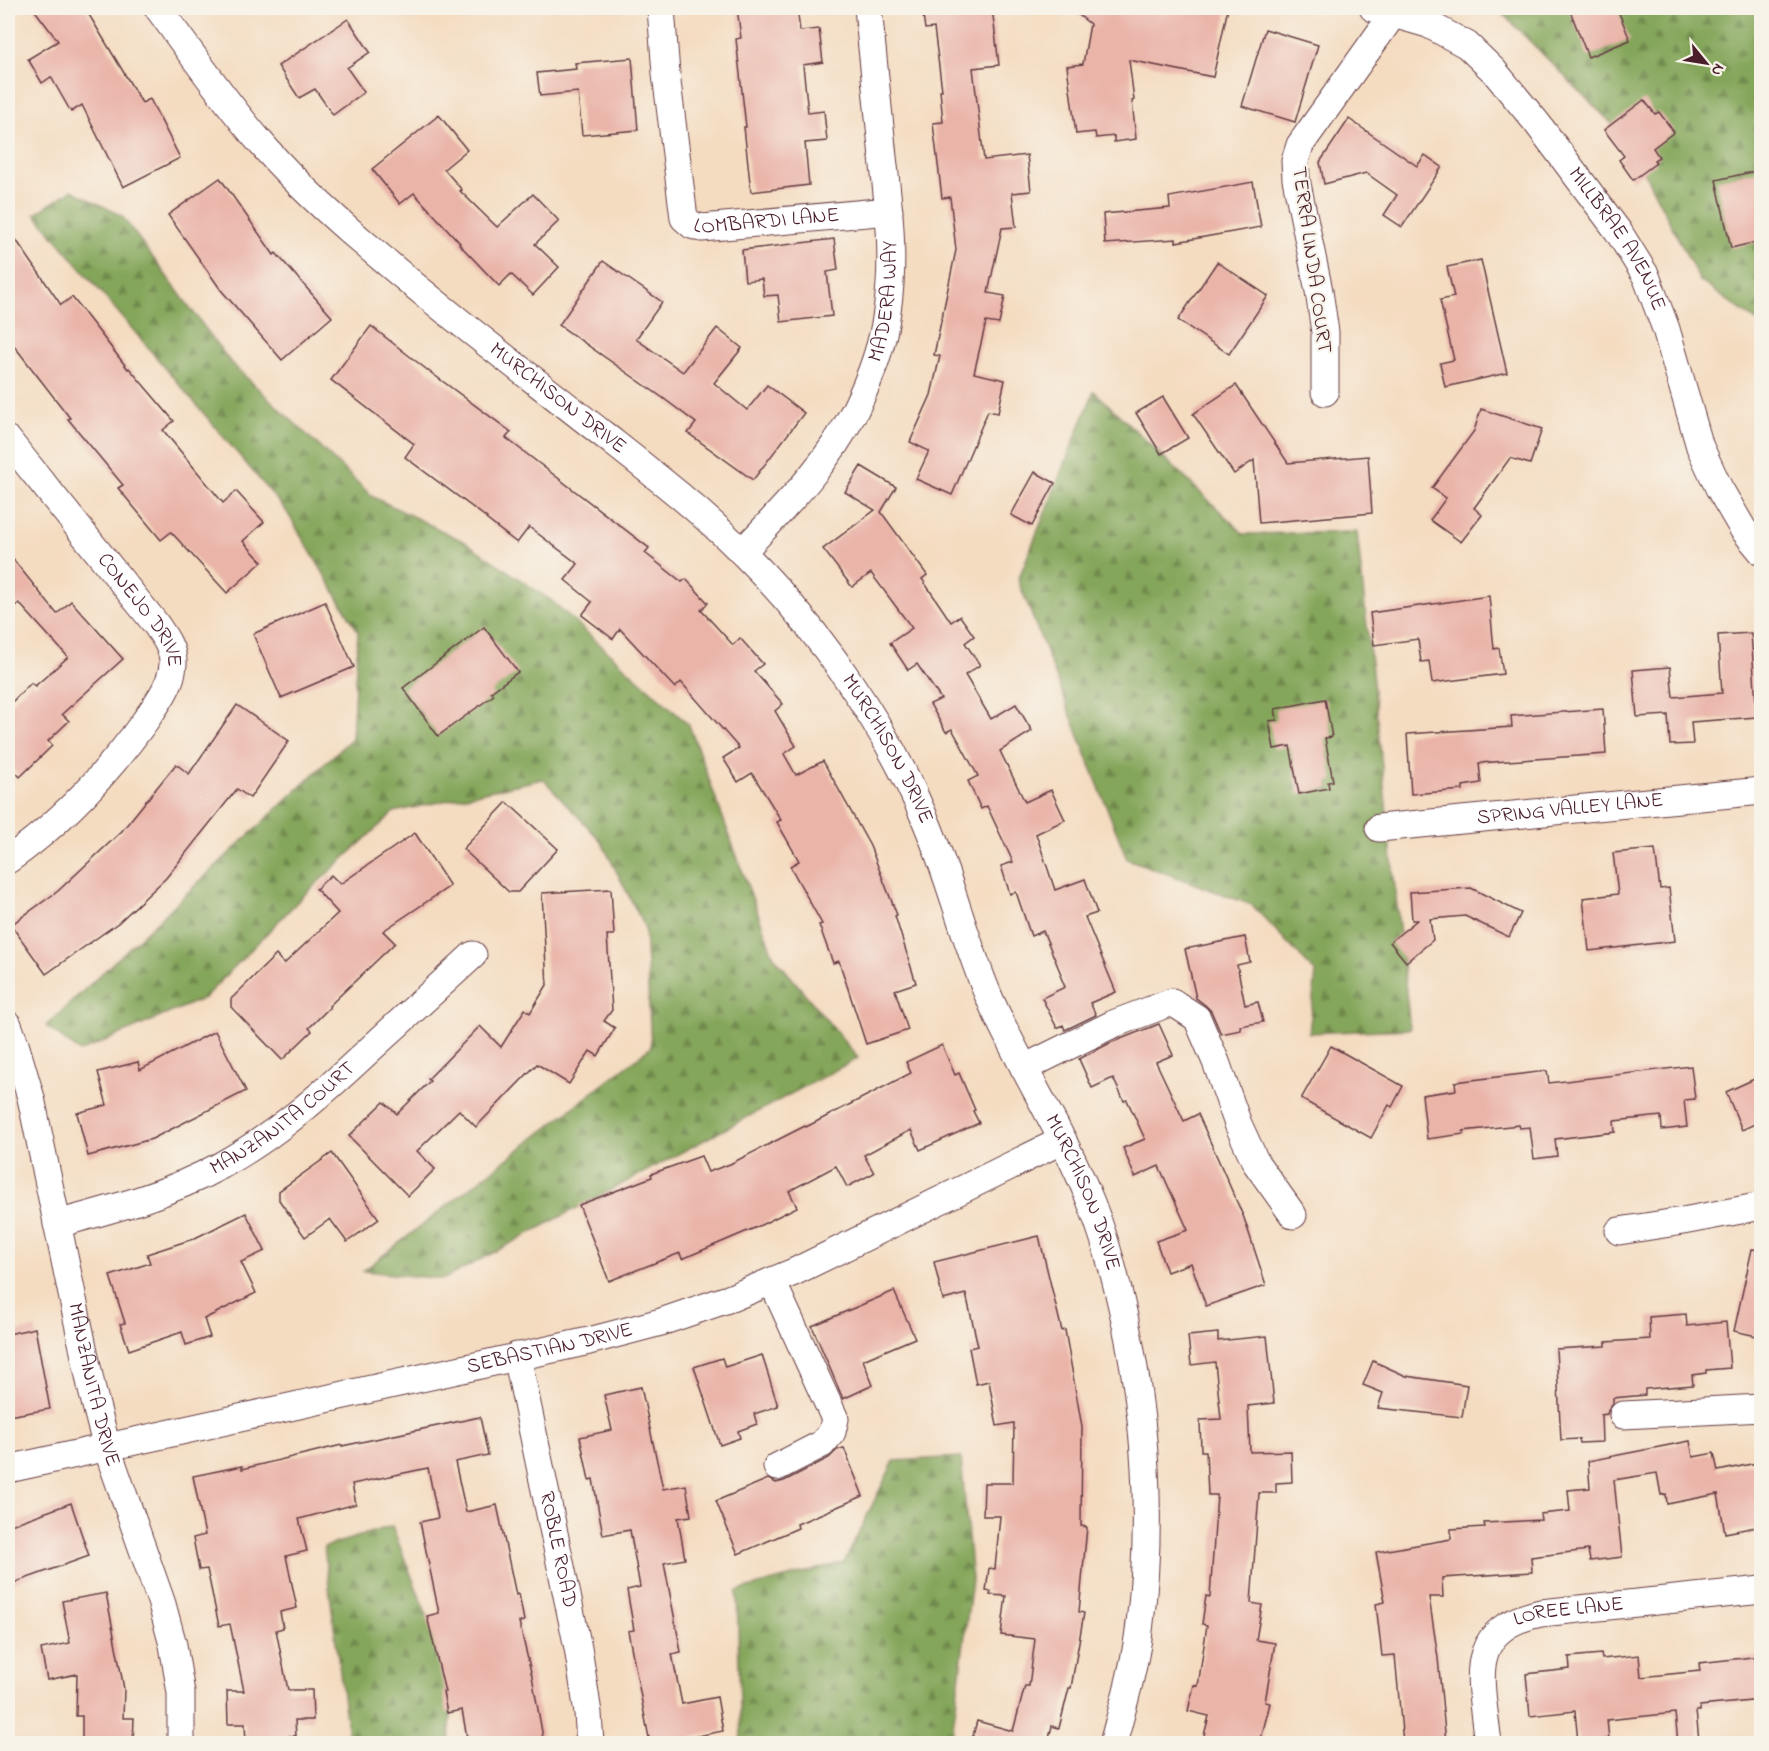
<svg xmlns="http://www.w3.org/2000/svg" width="1769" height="1751" viewBox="0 0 1769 1751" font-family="'Indie Flower',sans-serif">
<defs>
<pattern id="forest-firs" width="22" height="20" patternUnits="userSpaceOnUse" patternTransform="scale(1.5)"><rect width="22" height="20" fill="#84a65a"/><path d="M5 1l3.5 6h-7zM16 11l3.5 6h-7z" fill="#6e874b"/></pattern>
</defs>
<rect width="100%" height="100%" fill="#f7f3e8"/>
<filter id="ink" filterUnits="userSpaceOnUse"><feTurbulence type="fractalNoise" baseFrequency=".0167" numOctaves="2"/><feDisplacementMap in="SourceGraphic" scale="12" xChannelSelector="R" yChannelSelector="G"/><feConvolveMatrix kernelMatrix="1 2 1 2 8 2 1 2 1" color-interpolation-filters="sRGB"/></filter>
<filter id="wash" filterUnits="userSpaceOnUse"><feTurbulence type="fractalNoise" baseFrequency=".008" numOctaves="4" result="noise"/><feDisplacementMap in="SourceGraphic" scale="24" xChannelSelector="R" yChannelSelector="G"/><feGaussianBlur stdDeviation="1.35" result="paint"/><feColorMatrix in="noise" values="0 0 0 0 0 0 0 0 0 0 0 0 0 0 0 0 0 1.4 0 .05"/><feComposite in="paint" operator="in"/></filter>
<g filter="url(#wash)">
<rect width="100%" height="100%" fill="#f4dcc1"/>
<g fill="url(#forest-firs)" stroke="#676242" stroke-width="1.5">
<path d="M1497 8H1761V324L1700 281 1627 139Z"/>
<path d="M72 190 122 216 231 363 373 497 465 542 552 601 689 725 773 955 858 1058 444 1279 363 1271 651 1047 645 928 601 841 543 779 394 812 301 898 204 998 80 1052 46 1026 352 738 358 631 287 512 35 214Z"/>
<path d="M1094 391 1244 534 1357 532 1410 1029 1309 1033 1316 973 1252 905 1127 859 1018 580Z"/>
<path d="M961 1457 972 1580 951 1743H741L737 1591 844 1562 894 1461Z"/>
<path d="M392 1526 453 1682 449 1743H349L324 1547Z"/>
</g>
<g id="blocks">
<g fill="#eab4a9">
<path d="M33 8H85L142 103 150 99 180 158 123 187 82 105 71 112 51 77 42 83 28 59 58 41Z"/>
<path d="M737 8H797L800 31 819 29 823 62 803 65 808 113 824 111 827 141 805 143 809 185 751 192 744 127H746L736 39 741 38Z"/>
<path d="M922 8H992L999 65 973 68 984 160 1027 155 1031 191 1012 193 1016 227 1002 228 988 293 1005 296 999 324 986 322 974 373 1005 380 998 413 988 411 952 495 916 479 929 451 910 442 931 395 940 356 934 355 956 250 950 197 942 198 933 123 943 122 940 90H942L934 28 925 29Z"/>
<path d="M1070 8H1228L1213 77 1129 60 1134 100 1132 101 1136 139 1114 142V136L1096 138 1095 132 1076 134 1067 66 1083 64 1090 24Z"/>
<path d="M1569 8H1617L1630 40 1588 57Z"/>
<path d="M348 19 370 52 347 68 364 92 333 115 315 89 299 98 278 66Z"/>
<path d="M1265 29 1318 45 1295 122 1242 106Z"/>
<path d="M632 58 638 130 582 135 578 92 540 96 537 73 576 69 575 63Z"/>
<path d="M1644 100 1655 114 1659 112 1674 132 1653 148 1659 157 1654 160 1656 163 1633 180 1619 160 1624 156 1604 130Z"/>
<path d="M439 115 467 150 444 169 462 190 460 191 497 227 533 194 559 221 535 244 559 267 533 295 511 274 499 286 459 244 460 243 414 193 400 204 372 169Z"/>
<path d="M1349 119 1417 166 1425 155 1442 167 1402 227 1384 215 1397 195 1366 173 1324 184 1320 162Z"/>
<path d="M1761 170V241L1731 248 1716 180Z"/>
<path d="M220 178 274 255 276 253 332 317 282 360 221 290 168 215Z"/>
<path d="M1253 182 1261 227 1176 242V239L1105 244 1103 214 1170 208 1169 197Z"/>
<path d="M8 228 61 305 72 297 128 369 129 368 174 421 163 430 223 503 236 491 264 522 243 541 262 562 227 593 171 532 161 540 118 488 123 485 68 419 70 418 8 338Z"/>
<path d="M834 239 838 270 827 272 832 316 781 322 778 295 764 296 762 279 745 281 742 250Z"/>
<path d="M1481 260 1507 373 1445 387 1440 363 1454 360 1440 300 1454 297 1447 267Z"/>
<path d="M603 261 662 302 636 339 683 372 717 328 742 348 714 383 747 410 767 385 804 413 753 480 688 433 696 423 663 398 559 325Z"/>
<path d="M1217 262 1268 296 1229 354 1178 320Z"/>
<path d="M371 326 426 369 511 432 506 438 649 548 645 553 682 582 686 579 708 603 701 610 733 645 740 638 763 664 754 671 783 704 775 711 796 746 784 754 796 775 823 761 870 846 897 915 895 916 916 983 895 990 908 1030 866 1044 839 961 833 963 819 925 822 924 790 866 799 861 777 822 781 820 752 773 738 782 723 758 739 748 681 682 675 688 620 629 613 639 582 615 592 602 565 580 578 564 529 527 517 543 486 519 487 518 405 457 414 444 331 380Z"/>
<path d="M1236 385 1288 463 1368 456 1372 513 1259 523 1254 460 1234 474 1193 414Z"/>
<path d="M1163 397 1188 438 1161 454 1136 413Z"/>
<path d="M1481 409 1542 429 1530 464 1510 458 1474 508 1482 515 1461 542 1430 520 1446 498 1432 488 1474 431Z"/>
<path d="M861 466 896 487 881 512 927 575 922 579 951 622 960 616 974 636 965 643 980 665 965 675 991 719 1016 704 1032 731 1000 751 1025 802 1051 790 1065 820 1036 834 1055 890 1085 879 1097 913 1085 917 1116 992 1090 1003 1096 1015 1065 1030 1063 1025 1057 1028 1042 998 1065 987 1060 975 1061 974 1043 931 1031 936 1016 892 1010 894 1001 866 1013 862 987 806 981 809 968 781 978 776 952 729 946 732 930 704 941 699 917 664 908 670 890 643 912 628 871 573 852 587 823 549 875 510 845 492Z"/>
<path d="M1035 472 1055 483 1032 526 1011 515Z"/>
<path d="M8 553 57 614 71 601 123 659 62 714 69 721 48 741 52 746 20 777 8 764V706L31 683 35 686 68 657 19 603 8 612Z"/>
<path d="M1489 596 1494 649 1499 648 1503 674 1432 683 1429 661 1421 662 1418 639 1374 645 1370 613Z"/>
<path d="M325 602 354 667 281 698 253 634Z"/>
<path d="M484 627 518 672 491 692 494 695 438 736 403 688Z"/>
<path d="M1751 633 1757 717 1691 722 1693 744 1670 745 1668 715 1637 717 1633 670 1670 667 1673 697 1722 693 1718 635Z"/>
<path d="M1325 699 1332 737 1325 738 1333 781 1328 782 1329 788 1299 794 1290 746 1274 749 1269 721 1277 720 1275 709Z"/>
<path d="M237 705 289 741 250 798 237 789 166 878 118 923 46 974 11 925 58 891 121 832 176 764 189 774Z"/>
<path d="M1603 709 1606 754 1479 763 1481 783 1463 786V790L1411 794 1407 734 1512 727 1511 716Z"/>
<path d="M507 802 558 849 518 892H509L463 849Z"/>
<path d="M415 833 450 886 383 931 395 943 329 1006 330 1007 309 1028 312 1031 282 1060 231 1007V999L276 955 284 964 338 913 316 889 331 875 340 884Z"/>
<path d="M1655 849 1660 889 1669 888 1675 941 1589 951 1583 898 1618 894 1613 853Z"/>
<path d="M1471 888 1521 913 1509 937 1465 916 1430 919 1433 940 1406 962 1390 942 1417 920H1412L1410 892Z"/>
<path d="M611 889 614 935H607L612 1010 604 1021 615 1028 598 1056 590 1051 569 1084 537 1064 476 1127 459 1110 417 1151 435 1169 408 1196 349 1136 384 1102 397 1114 430 1081 428 1079 480 1026 501 1047 525 1009 530 1013 547 985 542 893Z"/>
<path d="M1245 937 1250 962 1237 965 1245 1005 1258 1002 1263 1022 1240 1026 1241 1030 1221 1034 1211 1011 1205 1005 1196 998 1185 949Z"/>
<path d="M1159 1024 1173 1055 1156 1062 1184 1121 1198 1114 1244 1218 1266 1285 1206 1306 1191 1263 1167 1272 1156 1241 1188 1230 1159 1166 1135 1177 1123 1148 1145 1139 1127 1100 1124 1101 1113 1078 1092 1088 1079 1059 1110 1043Z"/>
<path d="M215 1031 246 1091 152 1139 88 1156 77 1113 107 1105 98 1072 138 1062 140 1070Z"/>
<path d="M942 1045 955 1075 959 1073 975 1110 973 1111 979 1123 920 1150 911 1130 864 1155 874 1173 847 1187 836 1166 789 1191 797 1207 757 1227 682 1259 680 1253 609 1281 579 1205 652 1177 651 1174 701 1156 708 1172 730 1164 805 1126 806 1127 911 1073 906 1062Z"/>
<path d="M1331 1046 1403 1086 1392 1107 1389 1105 1371 1138 1301 1099Z"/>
<path d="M1691 1066 1695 1099 1684 1100 1687 1127 1662 1130 1661 1116 1614 1121 1615 1132 1555 1139 1557 1156 1534 1159 1530 1127 1520 1128 1519 1125 1463 1131 1464 1134 1427 1139 1422 1095 1456 1090 1455 1082 1547 1071 1549 1083Z"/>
<path d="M1761 1076V1121L1742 1130 1726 1092Z"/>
<path d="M332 1153 379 1219 347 1242 330 1219 305 1237 279 1200V1191Z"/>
<path d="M246 1213 265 1251 241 1262 256 1293 204 1319 210 1337 186 1345 182 1332 129 1350 120 1324 125 1323 110 1276 150 1263 147 1254 193 1239Z"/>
<path d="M1039 1236 1062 1331 1065 1330 1082 1427 1081 1526 1087 1527 1079 1612 1084 1613 1071 1688H1069L1059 1728 1052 1726 1048 1743H971L977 1721 1013 1731 1025 1686H1029L1035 1639 1001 1635 1006 1596 990 1595 991 1592 986 1591 989 1568 995 1569 1000 1516H983L984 1483H1013L1014 1423 997 1426 989 1381 976 1384 969 1348 978 1346 966 1294 943 1300 934 1262Z"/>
<path d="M1752 1249 1761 1250V1337L1734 1331Z"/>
<path d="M894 1291 915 1338 863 1360 873 1385 843 1399 812 1326Z"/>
<path d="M1686 1314 1687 1326 1726 1322 1730 1368 1706 1370V1373L1692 1375 1693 1385 1645 1389V1395L1613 1398V1403L1609 1408 1607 1414 1601 1415 1602 1442 1580 1443 1579 1439 1561 1440 1556 1349 1606 1346V1342L1650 1339 1649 1317Z"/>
<path d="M35 1328 50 1409 8 1416V1334Z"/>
<path d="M1218 1333V1341L1267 1336 1274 1403 1248 1406 1250 1452 1291 1451 1292 1482 1276 1483V1493H1259L1251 1603 1262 1605 1256 1640 1275 1643 1265 1702 1270 1703 1260 1743H1202L1209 1716 1188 1711 1194 1685 1198 1686 1207 1625 1202 1624 1206 1596 1210 1597 1217 1495H1208L1206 1451H1201L1200 1420 1221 1419 1215 1362 1191 1365 1188 1336Z"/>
<path d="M762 1355 778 1406 754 1414 757 1424 738 1431 740 1438 720 1445 694 1367 722 1358 725 1367Z"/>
<path d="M1373 1361 1406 1376 1467 1385 1462 1417 1378 1408 1383 1393 1363 1385Z"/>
<path d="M641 1387 663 1489 686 1485 691 1516 678 1518 685 1559 664 1563 681 1652 672 1654 682 1704 717 1697 723 1731 662 1743H650L628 1631 634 1630 627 1590 640 1587 630 1530 603 1535 593 1479 589 1480 580 1437 612 1430 604 1395Z"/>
<path d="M480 1417 488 1455 455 1462 466 1512 497 1505 516 1595 519 1594 524 1621 519 1622 532 1676 544 1743H468L462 1710 447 1713 443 1692H445L427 1616 439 1613 420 1522 438 1518 428 1468 352 1484 356 1504 299 1519 307 1551 286 1556 297 1608 280 1612 283 1628 276 1630 288 1690H312L313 1720H295L296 1736H289V1743H246L245 1724H228L227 1691H244L230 1624 219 1626 207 1569 199 1570 193 1538 205 1535 193 1476 242 1466V1469L342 1445V1446Z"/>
<path d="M1690 1441 1693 1457 1714 1453 1718 1471 1761 1462V1526L1725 1533 1718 1494 1667 1504 1666 1494 1661 1495 1657 1473 1614 1480 1622 1557 1590 1561 1588 1550 1531 1557 1532 1572 1442 1578 1443 1597H1429L1438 1658 1446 1743H1403L1395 1655 1382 1656 1376 1604 1385 1602 1376 1552 1451 1539V1529L1485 1527 1484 1523 1541 1520 1540 1514 1570 1511 1568 1490 1590 1488 1588 1461Z"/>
<path d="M844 1448 863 1496 797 1524 798 1528 738 1554 716 1501 768 1479 776 1483 784 1481 829 1458 837 1450Z"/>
<path d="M71 1503 89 1556 8 1585V1526Z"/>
<path d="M106 1593 124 1689 123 1718H134L133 1743H82V1716H76L77 1674 47 1680 41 1649 70 1643 62 1601Z"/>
<path d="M1601 1654 1602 1659 1639 1655 1641 1677 1700 1671 1699 1663 1761 1656V1700L1700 1706V1711H1696L1699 1741 1678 1743 1675 1713 1607 1720 1609 1739 1578 1742 1575 1711 1530 1716 1526 1674 1570 1669 1569 1657Z"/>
</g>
</g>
</g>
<g filter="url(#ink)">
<use href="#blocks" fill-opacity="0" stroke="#643b42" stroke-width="1.5"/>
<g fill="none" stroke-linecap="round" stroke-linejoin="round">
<defs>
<g id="minor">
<path id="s1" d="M158 8C191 53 223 99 260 142 287 174 318 203 350 231 431 302 519 368 604 435 651 472 699 509 741 551 816 625 884 722 925 819 950 877 964 939 989 997 1020 1068 1064 1133 1092 1205 1106 1241 1116 1279 1124 1316 1147 1421 1153 1524 1139 1631 1134 1669 1123 1706 1113 1744"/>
<path id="s2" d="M661 8 666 74 684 218 692 225 702 228 889 211"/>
<path id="s3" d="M1373 8 1428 24 1467 45 1494 71 1537 123 1618 231 1646 276 1666 329 1700 447 1719 488 1743 529 1762 552"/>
<path d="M1325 392V332L1319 291 1296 179 1295 161 1300 145 1394 13"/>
<path id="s4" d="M8 440 155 623C163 635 174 649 173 664 172 685 156 705 145 721 106 775 62 822 8 860"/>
<path id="s5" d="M742 552C784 508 828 464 855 410 870 379 883 345 887 311 895 260 889 208 883 157 878 107 873 57 868 8"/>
<path id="s6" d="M1379 828 1762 791"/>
<path id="s7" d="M8 1025 15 1044 31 1098 92 1390 107 1448 162 1604 173 1645 181 1693V1744"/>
<path d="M1024 1068 1113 1024 1172 1002 1197 1018 1216 1062 1238 1124 1256 1163 1293 1215"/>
<path id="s8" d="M57 1224C113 1209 169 1194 220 1166 275 1136 320 1096 365 1054 401 1021 437 988 473 955"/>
<path d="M1619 1231 1683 1221 1762 1206"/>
<path d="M772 1281 835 1419 832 1432 822 1444 777 1467"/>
<path id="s9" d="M517 1356 578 1648 588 1713 590 1744"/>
<path d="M1623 1415 1762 1408"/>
<path id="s10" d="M8 1469 589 1341 661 1322 731 1298 794 1272 1063 1140"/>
<path id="s11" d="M1488 1744C1482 1683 1462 1629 1541 1613L1762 1590"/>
</g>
</defs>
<use href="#minor" stroke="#643b42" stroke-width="29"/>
<use href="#minor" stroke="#fff" stroke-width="27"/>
</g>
</g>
<g text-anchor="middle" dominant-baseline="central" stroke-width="4.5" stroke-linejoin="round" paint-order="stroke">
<g font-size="21" fill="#4a1f2b" stroke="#f7f3e8">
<text stroke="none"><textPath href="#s2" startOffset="297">LOMBARDI LANE</textPath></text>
<text stroke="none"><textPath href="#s3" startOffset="348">MILLBRAE AVENUE</textPath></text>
<text transform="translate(1311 260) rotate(82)">TERRA LINDA COURT</text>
<text stroke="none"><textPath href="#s5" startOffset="296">MADERA WAY</textPath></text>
<text stroke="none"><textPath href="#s1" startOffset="562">MURCHISON DRIVE</textPath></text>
<text stroke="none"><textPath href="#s4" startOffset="216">CONEJO DRIVE</textPath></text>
<text stroke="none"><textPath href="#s1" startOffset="1048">MURCHISON DRIVE</textPath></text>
<text stroke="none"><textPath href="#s6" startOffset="192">SPRING VALLEY LANE</textPath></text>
<text stroke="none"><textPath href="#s8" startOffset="252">MANZANITA COURT</textPath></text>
<text stroke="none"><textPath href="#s1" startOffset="1534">MURCHISON DRIVE</textPath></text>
<text stroke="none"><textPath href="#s10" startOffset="555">SEBASTIAN DRIVE</textPath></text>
<text stroke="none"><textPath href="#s7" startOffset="370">MANZANITA DRIVE</textPath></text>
<text stroke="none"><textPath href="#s9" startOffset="198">ROBLE ROAD</textPath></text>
<text stroke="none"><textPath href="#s11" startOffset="192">LOREE LANE</textPath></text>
</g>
</g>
<rect width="1769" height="1751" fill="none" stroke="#f7f3e8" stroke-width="30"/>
<g transform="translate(1706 63) rotate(120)" stroke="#f7f3e8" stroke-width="4.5" paint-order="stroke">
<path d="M0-4.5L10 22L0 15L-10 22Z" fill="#4a1f2b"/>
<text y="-9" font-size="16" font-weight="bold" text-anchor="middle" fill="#4a1f2b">N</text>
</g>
</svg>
